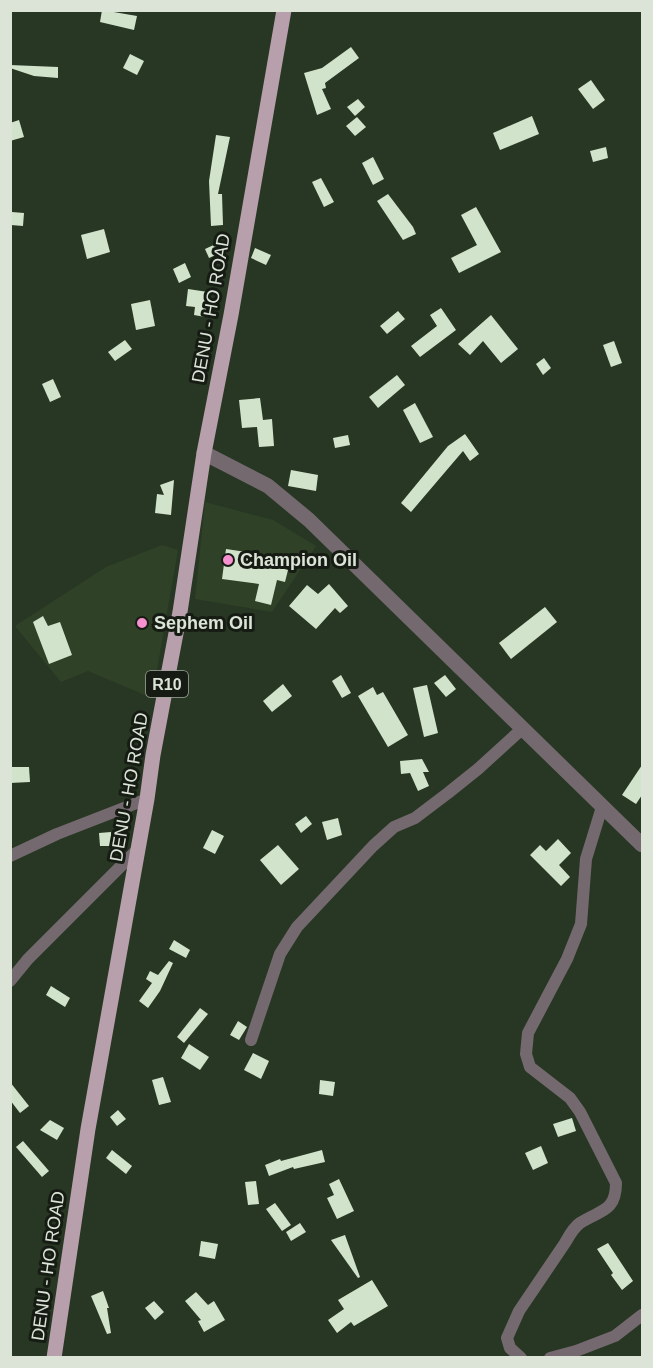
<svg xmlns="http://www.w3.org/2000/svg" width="653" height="1368" viewBox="0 0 653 1368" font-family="Arial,sans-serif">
<rect width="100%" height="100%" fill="#283723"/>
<g fill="#2f4127">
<path d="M205 502 273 520 316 546 272 612 195 599Z"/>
<path d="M162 545 178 550 152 698 88 671 61 682 15 626 106 567Z"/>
</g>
<g fill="#d1e3ca">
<path d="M102 10 137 16 134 30 100 22Z"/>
<path d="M351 47 359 58 325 83 326 88 322 89 331 109 317 115 304 73 322 68Z"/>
<path d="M130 54 144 61 137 75 123 68Z"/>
<path d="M10 65 58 67V78L34 76 10 68Z"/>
<path d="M591 80 605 100 593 109 578 89Z"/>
<path d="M358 99 365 107 355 116 347 107Z"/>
<path d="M532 116 539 134 500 150 493 133Z"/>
<path d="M357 117 366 127 355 136 346 126Z"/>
<path d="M19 120 24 137 10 141V123Z"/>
<path d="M216 135 230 137 218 194H222L223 225 211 226 209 181Z"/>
<path d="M606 147 608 158 593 162 590 151Z"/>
<path d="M373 157 384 179 373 185 362 163Z"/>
<path d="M321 178 334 202 324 207 312 182Z"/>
<path d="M388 194 413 227 416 234 403 240 377 201Z"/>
<path d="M476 207 501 252 459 273 451 258 477 245 461 215Z"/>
<path d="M12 212 24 213 23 226 11 225Z"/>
<path d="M104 229 110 252 87 259 81 235Z"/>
<path d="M218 243 222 252 209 258 205 249Z"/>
<path d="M255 248 271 255 266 265 251 258Z"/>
<path d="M185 263 191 277 179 283 173 269Z"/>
<path d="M188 289 208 292 205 317 194 315 195 307 186 306Z"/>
<path d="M150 300 155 326 136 330 131 304Z"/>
<path d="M441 308 456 330 420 357 411 346 437 326 430 315Z"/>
<path d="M398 311 405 319 387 334 380 326Z"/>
<path d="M491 315 518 349 501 363 483 341 470 355 458 344Z"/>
<path d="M125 340 132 349 115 361 108 352Z"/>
<path d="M614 341 622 363 611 367 603 345Z"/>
<path d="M544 358 551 368 543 375 536 364Z"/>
<path d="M397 375 405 385 378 408 369 397Z"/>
<path d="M53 379 61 397 50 402 42 384Z"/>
<path d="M260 398 263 420 272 419 274 446 259 447 257 427 242 428 239 400Z"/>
<path d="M415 403 433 437 420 443 403 410Z"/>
<path d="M465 434 479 454 470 461 463 451 411 512 401 503 448 446Z"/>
<path d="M348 435 350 445 335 448 333 438Z"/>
<path d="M291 470 318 475 316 491 288 486Z"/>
<path d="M174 480 171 515 155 513 157 494 164 495 160 485Z"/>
<path d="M226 549 253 553 252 560 288 570 285 582 277 580 271 605 255 601 259 584 222 579Z"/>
<path d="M329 584 348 606 340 613 335 608 316 629 289 606 307 585 318 594Z"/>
<path d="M545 607 557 622 511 659 499 643Z"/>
<path d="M43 616 48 626 60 622 72 655 49 664 33 622Z"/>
<path d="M341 675 351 693 342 698 332 681Z"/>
<path d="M445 675 456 689 446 697 434 683Z"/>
<path d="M283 684 292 696 272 712 263 701Z"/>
<path d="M427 685 438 733 424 737 413 688Z"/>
<path d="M373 687 377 695 383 692 408 735 388 747 358 696Z"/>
<path d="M422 759 429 772H423L429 786 418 791 410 773 401 774 400 761Z"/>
<path d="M642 765V795L636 804 622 795Z"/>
<path d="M10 767H29L30 782 10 783Z"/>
<path d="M306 816 312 824 301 833 295 824Z"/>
<path d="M338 818 342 835 327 840 322 822Z"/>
<path d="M212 830 224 836 215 854 203 848Z"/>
<path d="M111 832V846H100L99 833Z"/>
<path d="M558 839 571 853 559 865 570 877 561 886 530 855 540 845 546 851Z"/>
<path d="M278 845 299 869 281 885 260 860Z"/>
<path d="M174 940 190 950 186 958 169 949Z"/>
<path d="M169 961 173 963 160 991 148 1008 139 1001 152 983 146 979 150 971 158 975Z"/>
<path d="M51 986 70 998 65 1007 46 995Z"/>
<path d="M200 1008 208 1014 184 1043 177 1037Z"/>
<path d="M238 1021 247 1027 239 1040 230 1035Z"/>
<path d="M189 1044 209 1057 200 1070 181 1058Z"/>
<path d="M253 1053 269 1061 261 1079 244 1070Z"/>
<path d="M163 1077 171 1102 159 1105 152 1080Z"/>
<path d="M320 1080 335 1082 333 1096 319 1094Z"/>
<path d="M10 1082 29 1106 20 1113 10 1100Z"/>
<path d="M118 1110 126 1119 117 1126 110 1117Z"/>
<path d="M572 1118 576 1131 558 1137 553 1124Z"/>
<path d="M50 1120 64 1128 57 1140 40 1130Z"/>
<path d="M23 1141 49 1171 42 1177 16 1147Z"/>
<path d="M541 1146 548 1163 533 1170 525 1153Z"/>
<path d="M112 1150 132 1166 126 1174 106 1158Z"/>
<path d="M322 1150 325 1162 294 1169 293 1167 269 1176 265 1165 280 1159 281 1161Z"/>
<path d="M339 1179 354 1211 337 1219 327 1198 334 1195 329 1184Z"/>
<path d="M256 1181 259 1204 248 1205 245 1182Z"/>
<path d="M275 1203 291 1225 282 1231 266 1209Z"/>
<path d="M300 1223 306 1232 291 1241 286 1232Z"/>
<path d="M345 1235 360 1277 358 1278 331 1240Z"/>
<path d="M201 1241 218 1244 215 1259 199 1256Z"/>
<path d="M608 1243 633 1281 622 1290 611 1275 613 1273 597 1249Z"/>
<path d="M372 1280 388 1306 354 1326 351 1322 337 1333 328 1320 344 1309 338 1300Z"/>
<path d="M103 1291 109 1308H107L111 1333 107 1334 91 1296Z"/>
<path d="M196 1292 208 1305 214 1301 225 1320 204 1332 198 1321 201 1320 185 1301Z"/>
<path d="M154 1301 164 1312 155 1320 145 1308Z"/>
</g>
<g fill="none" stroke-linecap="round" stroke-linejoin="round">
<g stroke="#756970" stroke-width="12">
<path d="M10 856 57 834 147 799"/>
<path d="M10 981 28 959 137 850"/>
<path d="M251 1040 280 954 297 927 373 846 394 827 415 818 448 793 478 769 522 729"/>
<path d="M521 1358 510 1348 507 1338 519 1311 565 1243C569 1236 573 1228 580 1223 600 1210 616 1212 616 1183L580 1112 570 1098 530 1067 526 1054 528 1033 567 959 581 924 586 859 602 807"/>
<path d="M550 1358 576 1351 615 1336 642 1315"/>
</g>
<path stroke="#756970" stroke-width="15" d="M204 453 268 486 309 520 642 845"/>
<path stroke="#b79fac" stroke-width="15" d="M54 1358 88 1129 147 799 153 755 180 612 204 453 231 315 284 10"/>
</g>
<g fill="#f790ce" stroke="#161c13" stroke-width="2">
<circle cx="228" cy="560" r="6"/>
<circle cx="142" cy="623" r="6"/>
</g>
<g text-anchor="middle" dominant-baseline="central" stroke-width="6" stroke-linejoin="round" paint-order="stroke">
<rect fill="#161c13" stroke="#a0a89c" stroke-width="1.5" x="146" y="671" width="42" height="26" rx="4.5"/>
<g font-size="16" font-weight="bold" fill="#dbe4d7">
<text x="167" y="684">R10</text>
</g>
<g font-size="18" fill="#dbe4d7" stroke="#161c13">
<text transform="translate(211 308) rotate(-80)">DENU - HO ROAD</text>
<text transform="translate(129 787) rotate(-80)">DENU - HO ROAD</text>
<text transform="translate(48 1266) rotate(-82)">DENU - HO ROAD</text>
</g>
<g font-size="18" font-weight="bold" fill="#dbe4d7" stroke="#161c13" text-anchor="start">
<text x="240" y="560">Champion Oil</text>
<text x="154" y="623">Sephem Oil</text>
</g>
</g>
<rect width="653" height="1368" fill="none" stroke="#dbe4d7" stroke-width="24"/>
</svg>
